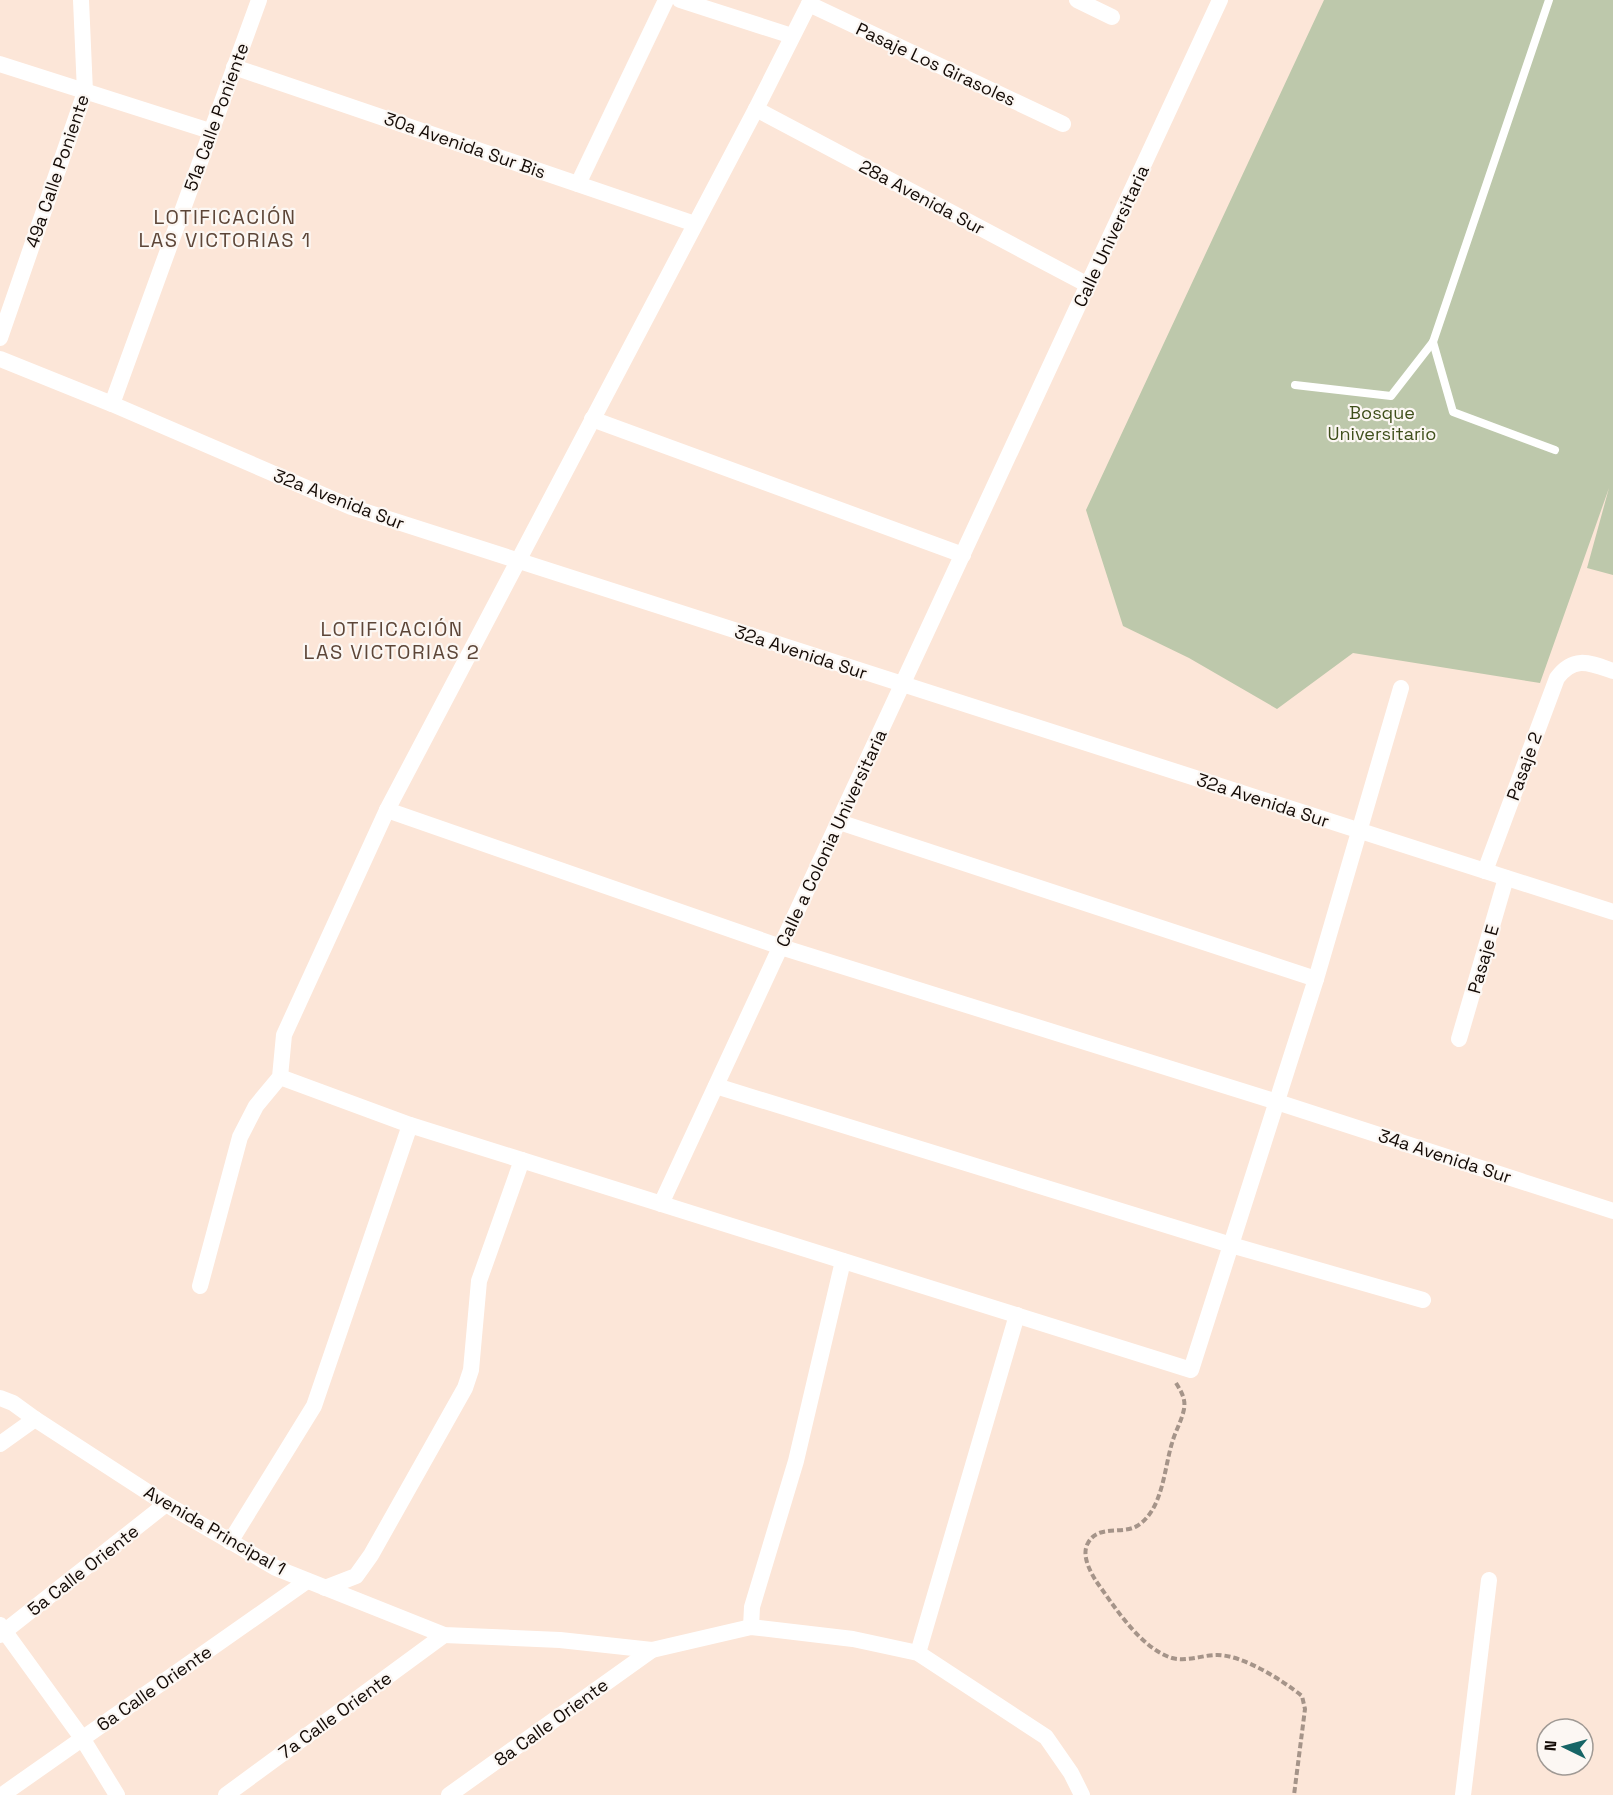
<svg xmlns="http://www.w3.org/2000/svg" width="1613" height="1795" viewBox="0 0 1613 1795" font-family="'Space Grotesk',sans-serif">
<rect width="100%" height="100%" fill="#fce6d8"/>
<path fill="#bdc8ab" d="M1324 0H1613V575L1587 568 1609 488 1540 683 1353 653 1277 709 1189 658 1123 626 1086 510Z"/>
<g fill="none" stroke-linecap="round" stroke-linejoin="round">
<path stroke="#a59489" stroke-width="4" stroke-dasharray="6 3" stroke-linecap="butt" d="M1176 1383C1181 1391 1186 1399 1184 1409 1182 1420 1175 1432 1172 1443 1164 1469 1163 1510 1137 1526 1122 1535 1098 1524 1088 1543 1081 1555 1090 1571 1096 1581 1114 1606 1141 1649 1172 1658 1187 1662 1202 1655 1217 1655 1243 1655 1282 1680 1302 1696L1305 1709 1294 1795"/>
<g stroke="#fff" stroke-width="8">
<path d="M1433 342 1453 412 1555 450"/>
<path d="M1295 385 1391 396 1433 342 1549 0"/>
</g>
<g stroke="#fff" stroke-width="16">
<path d="M680 0 792 36"/>
<path d="M1077 0 1112 17"/>
<path d="M809 4 1063 124"/>
<path d="M0 64 210 131"/>
<path d="M234 67 695 224"/>
<path d="M756 109 1088 285"/>
<path d="M578 184 666 0"/>
<path d="M0 338 85 92 81 0"/>
<path d="M0 359 112 404 351 507 1613 912"/>
<path d="M112 404 259 0"/>
<path d="M592 419 963 555"/>
<path d="M387 810 781 947 1277 1102 1613 1211"/>
<path d="M839 822 1316 979"/>
<path d="M1485 871 1557 678C1574 655 1590 663 1613 671"/>
<path d="M1459 1039 1506 878"/>
<path d="M280 1077 410 1125 1191 1370 1316 979 1401 688"/>
<path d="M716 1086 1231 1245 1423 1300"/>
<path d="M661 1204 1220 0"/>
<path d="M200 1286 240 1137 256 1106 280 1077 284 1035 387 810 756 109 811 0"/>
<path d="M0 1398 13 1403 35 1419 166 1504 276 1568 444 1635 560 1640 652 1650 751 1627 853 1639 918 1653 1046 1737 1071 1773 1082 1795"/>
<path d="M0 1444 35 1419"/>
<path d="M230 1542 314 1406 410 1125"/>
<path d="M325 1588 356 1576 371 1555 465 1388 471 1370 479 1281 522 1160"/>
<path d="M0 1625 82 1738 117 1795"/>
<path d="M751 1627 752 1607 796 1461 843 1261"/>
<path d="M0 1635 166 1504"/>
<path d="M918 1653 1017 1315"/>
<path d="M2 1795 307 1581"/>
<path d="M226 1795 444 1635"/>
<path d="M449 1795 652 1650"/>
<path d="M1463 1795 1489 1580"/>
</g>
</g>
<g text-anchor="middle" dominant-baseline="central" stroke-width="4.5" stroke-linejoin="round" paint-order="stroke">
<g font-size="18" fill="#140b06" stroke="#fcf7f3">
<text transform="translate(936 64) rotate(25)">Pasaje Los Girasoles</text>
<text transform="translate(216 117) rotate(-70)">51a Calle Poniente</text>
<text transform="translate(465 145) rotate(19)">30a Avenida Sur Bis</text>
<text transform="translate(57 171) rotate(-71)">49a Calle Poniente</text>
<text transform="translate(922 197) rotate(28)">28a Avenida Sur</text>
<text transform="translate(1111 236) rotate(-65)">Calle Universitaria</text>
<text transform="translate(339 499) rotate(21)">32a Avenida Sur</text>
<text transform="translate(801 652) rotate(18)">32a Avenida Sur</text>
<text transform="translate(1524 766) rotate(-70)">Pasaje 2</text>
<text transform="translate(1263 800) rotate(18)">32a Avenida Sur</text>
<text transform="translate(831 838) rotate(-65)">Calle a Colonia Universitaria</text>
<text transform="translate(1483 959) rotate(-74)">Pasaje E</text>
<text transform="translate(1445 1156) rotate(18)">34a Avenida Sur</text>
<text transform="translate(215 1530) rotate(30)">Avenida Principal 1</text>
<text transform="translate(83 1570) rotate(-38)">5a Calle Oriente</text>
<text transform="translate(154 1688) rotate(-35)">6a Calle Oriente</text>
<text transform="translate(335 1715) rotate(-36)">7a Calle Oriente</text>
<text transform="translate(551 1722) rotate(-36)">8a Calle Oriente</text>
</g>
<g font-size="18" fill="#3f4f1b" stroke="#fcf7f3">
<text x="1382" y="412">Bosque<tspan x="1382" dy="21">Universitario</tspan></text>
</g>
<g font-size="20" letter-spacing="1.5" fill="#5d4638" stroke="#fcf7f3">
<text x="225" y="217">LOTIFICACIÓN<tspan x="225" dy="23">LAS VICTORIAS 1</tspan></text>
<text x="392" y="629">LOTIFICACIÓN<tspan x="392" dy="23">LAS VICTORIAS 2</tspan></text>
</g>
</g>
<g transform="translate(1565 1747) rotate(275)"><circle r="28" fill="#fcf7f3" stroke="#9f9994" stroke-width="1.5"/>
<path d="M0-4.5L10 22L0 15L-10 22Z" fill="#176566"/>
<text y="-9" font-size="16" font-weight="bold" text-anchor="middle" fill="#140b06">N</text>
</g>
</svg>
